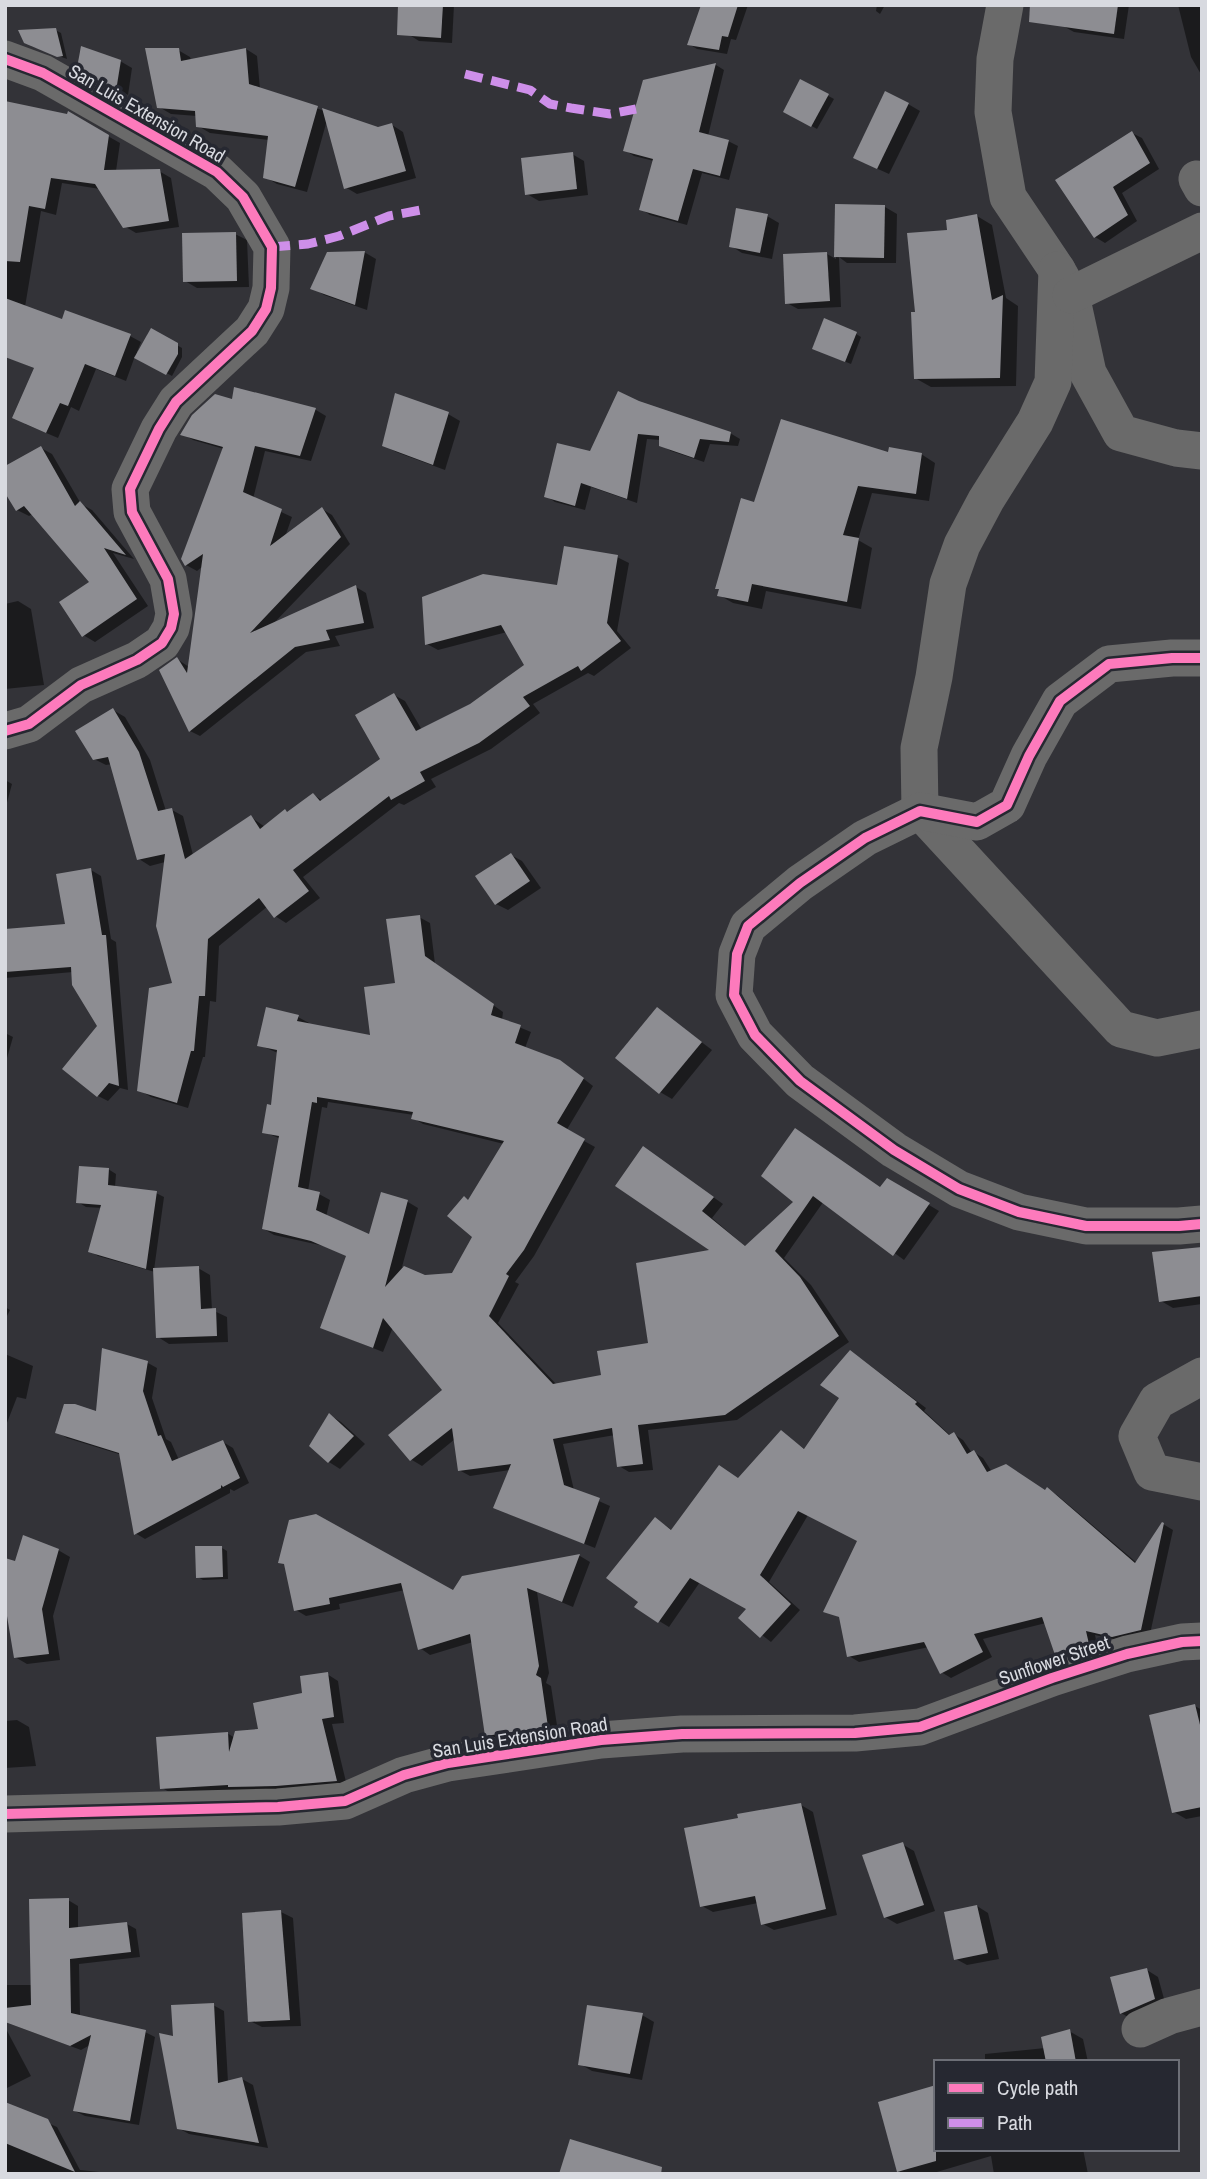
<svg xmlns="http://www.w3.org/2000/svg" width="1207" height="2179" viewBox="0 0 1207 2179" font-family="'Archivo Narrow',sans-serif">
<rect width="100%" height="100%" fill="#333338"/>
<g fill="#0007" fill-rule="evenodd">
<path d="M411 5H454L452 43 419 41 408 34Z"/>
<path d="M702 5H748L736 40 731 39 727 54 697 49 689 44Z"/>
<path d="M877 5H885L880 14 876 11Z"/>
<path d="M1066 5H1129L1124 39 1074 32 1063 26Z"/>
<path d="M1178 5H1202V76L1191 57Z"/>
<path d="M55 30 61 33 67 59 31 46Z"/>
<path d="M246 49 257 56 260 89 378 129 392 125 403 132 416 178 357 194 345 187 327 120 307 192 277 184 265 177 269 140 210 133 198 126 197 116 171 114 159 107 178 50 190 57 191 60Z"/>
<path d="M120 61 132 68 128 95 79 67Z"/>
<path d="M716 65 724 70 708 136 728 141 738 146 729 180 702 173 687 225 650 215 641 209 654 161 634 156 625 150 644 81Z"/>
<path d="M801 81 834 99 817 129 785 111Z"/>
<path d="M5 103 69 116V114L120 143 116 171H159L171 178 179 227 136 233 124 226 100 189 62 183 56 215 41 211 25 307 63 321 130 336 141 342 137 352 139 353 152 331 182 348V357L172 376 135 356 126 381 96 369 79 411 71 407 58 438 25 424 36 369 5 356Z"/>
<path d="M908 104 920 111 889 174 867 164Z"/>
<path d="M1132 133 1142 138 1159 169 1122 193 1137 221 1105 243 1095 237Z"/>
<path d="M572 154 584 161 588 195 539 201 527 194Z"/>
<path d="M837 206 885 207 897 214 896 263H847L839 257 841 307 798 309 787 303 827 254 836 259Z"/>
<path d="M767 216 779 223 772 259 742 253 731 246Z"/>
<path d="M977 216 992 225 1006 298 1018 306 1016 386 931 387 915 378 950 232Z"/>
<path d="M235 234 247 240 249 287 197 288 185 281Z"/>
<path d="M364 252 376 259 367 310 324 295 313 288Z"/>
<path d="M856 334 861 337 851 364 819 351Z"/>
<path d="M235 389 316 410 326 416 311 461 265 451 253 499 292 517 285 537 322 509 332 515 350 544 274 623 356 587 366 593 374 628 335 636 340 646 306 652 200 736 190 731 177 659 189 667 203 566 197 571 186 565 224 449 193 440 183 434 233 401Z"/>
<path d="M638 403 730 433 740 439 738 446 710 444 704 462 671 451 661 445V440L647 439 637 503 591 487 585 510 555 502 546 496Z"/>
<path d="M448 414 460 421 445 470 396 452 384 445Z"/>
<path d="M41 448 52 454 81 504 92 510 134 559 113 553 148 606 95 642 83 635 92 582 33 514 29 516 17 510Z"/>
<path d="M889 454H921L935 463 929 501 872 493 858 540 872 548 861 609 766 591 762 609 733 603 719 595 720 590 717 588Z"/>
<path d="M617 557 629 563 617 631 631 648 594 676 588 673 533 704 540 713 491 749 431 779 436 787 404 805 399 803 303 877 320 898 286 923 275 916 268 906 219 946 216 1002 210 1001 205 1057H203L188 1108 151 1097 139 1090 174 984 165 862 150 866 139 859 112 764 106 765 94 759 113 710 125 717 150 760 166 811 172 810 183 816 193 855 251 817 265 827 314 795 323 801 383 759 394 695 405 701 422 730 471 706 527 666 507 632 438 650 427 644 559 587Z"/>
<path d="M18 601 31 609 44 685 5 689V604Z"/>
<path d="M5 780 12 784 5 810Z"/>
<path d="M511 855 522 861 541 888 508 910 496 904Z"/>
<path d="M91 870 101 876 111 939 116 942 128 1090 120 1088 108 1101 98 1096 99 1026 73 972 5 978V931L67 925Z"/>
<path d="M419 917 430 923 435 964 503 1012 502 1020 531 1032 525 1048 571 1069 593 1086 566 1131 595 1147 534 1256 515 1282 519 1284 498 1323 557 1385 604 1376 650 1344 714 1251 644 1148 723 1204 712 1218 746 1247 795 1202 763 1176 881 1189 887 1180 939 1211 904 1260 824 1201 784 1258 811 1285 849 1342 737 1420 648 1430 653 1470 629 1472 619 1466 615 1435 563 1444 574 1490 610 1506 595 1548 506 1513 510 1470 470 1476 459 1470 455 1439 422 1466 412 1460 395 1440 445 1390 393 1327 383 1352 322 1328 347 1256 324 1246 274 1235 264 1229 281 1139 264 1132 273 1107 278 1053 259 1045 298 1017 309 1023 308 1025 372 1037 397 984ZM328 1102 414 1115 413 1118 423 1124 504 1144 474 1237 453 1274 425 1277 402 1267 418 1208 408 1202 382 1195 371 1236 326 1217 330 1200 319 1194 308 1191 322 1107 327 1108Z"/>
<path d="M658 1009 712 1050 672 1099 660 1092Z"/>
<path d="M5 1033 13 1037 5 1065Z"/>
<path d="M108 1169 116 1174 115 1187 156 1193 164 1197 154 1270 198 1268 210 1275 212 1310 227 1317 228 1342 169 1344 158 1337 155 1272 98 1256 90 1251 102 1208 86 1207 78 1202Z"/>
<path d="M1202 1249V1304L1173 1308 1161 1301Z"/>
<path d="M5 1307 10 1310 5 1320Z"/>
<path d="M5 1354 33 1366 26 1399 17 1397 5 1428Z"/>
<path d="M860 1358 926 1408 924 1411 951 1436 954 1434 963 1440 972 1453 974 1452 983 1458 992 1472 1046 1492 1048 1490 1057 1495 1137 1563 1163 1524 1173 1530 1150 1634 1123 1641 1095 1635 1098 1649 1066 1659 1056 1654 1046 1623 983 1639 992 1657 951 1678 941 1672 929 1647 859 1662 849 1656 841 1618 825 1611 859 1541 808 1515 769 1582 800 1610 771 1642 740 1618 749 1608 700 1582 669 1627 636 1607 665 1525 673 1531 739 1480 781 1432 806 1450 841 1398Z"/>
<path d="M148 1363 157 1368 152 1398 166 1439 171 1442 179 1460 223 1442 233 1448 249 1483 234 1491 230 1489V1493L145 1539 135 1533 122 1455 67 1438 57 1432 97 1413Z"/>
<path d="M330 1415 341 1422 365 1444 340 1469 329 1462Z"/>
<path d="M222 1548 227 1551 228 1579 203 1580 198 1577Z"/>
<path d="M58 1550 70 1557 53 1616 60 1660 27 1664 15 1657 17 1563Z"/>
<path d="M580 1556 590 1562 573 1607 537 1592 549 1673 546 1683 551 1686 558 1732 498 1741 487 1735 473 1642 430 1655 420 1648 405 1590 339 1604 340 1609 306 1616 296 1610 286 1565 280 1562 453 1592 464 1578Z"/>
<path d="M327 1674 338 1681 344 1723 332 1724 347 1786 173 1794 162 1788 227 1733 235 1738 260 1731Z"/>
<path d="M1195 1706 1202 1710V1816L1186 1819 1174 1812Z"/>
<path d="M17 1720 29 1727 36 1766 5 1768V1721Z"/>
<path d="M801 1805 813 1812 837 1915 774 1930 763 1924 758 1903 713 1912 702 1906Z"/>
<path d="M902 1844 914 1851 935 1911 897 1924 885 1917Z"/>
<path d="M68 1900 78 1906V1929L127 1924 136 1929 140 1957 79 1964 80 2016 145 2032 155 2037 139 2125 85 2116 75 2111 90 2045 81 2050 5 2022V1985H32Z"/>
<path d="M977 1906 988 1913 999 1959 967 1965 956 1959Z"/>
<path d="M281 1912 293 1918 301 2026 262 2027 250 2021Z"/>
<path d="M1147 1970 1158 1977 1166 2006 1133 2020 1121 2013Z"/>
<path d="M213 2005 224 2011 228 2082 242 2079 253 2085 268 2148 189 2134 178 2128 174 2039Z"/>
<path d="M642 2015 654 2022 642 2080 592 2071 580 2064Z"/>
<path d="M5 2027 31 2076 5 2089Z"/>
<path d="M1069 2031 1083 2039 1088 2062H985V2054L1045 2048Z"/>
<path d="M5 2104 57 2127 80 2170 119 2174H5Z"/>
<path d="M936 2149H1083L1088 2174H994L991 2156 930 2174H904L899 2171Z"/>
</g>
<g fill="#8d8d92" fill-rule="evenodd">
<path d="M398 5H443L441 38 397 35Z"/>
<path d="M701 5H738L728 37 722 36 719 50 687 45Z"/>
<path d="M1030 5H1118L1114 34 1029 22Z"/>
<path d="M56 28 63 56 57 57 24 43 18 30Z"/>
<path d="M81 46 121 60 116 91 77 68Z"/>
<path d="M145 48H179L181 61 246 48 249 84 318 106 295 187 263 178 268 136 196 127 195 111 157 108Z"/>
<path d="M716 63 699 132 729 140 720 176 693 169 678 221 639 210 653 159 623 151 643 80Z"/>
<path d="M800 79 829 94 811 127 783 112Z"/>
<path d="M885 91 909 103 877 169 853 158Z"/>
<path d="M5 101 67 114 68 111 109 135 104 170 160 169 169 221 123 228 95 184 51 178 45 209 29 206 20 262 5 261Z"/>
<path d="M322 108 378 127 392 123 406 171 344 189Z"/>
<path d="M1132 131 1150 163 1113 187 1128 215 1094 238 1055 180Z"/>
<path d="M573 152 577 189 525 195 521 158Z"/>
<path d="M835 204 885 205 884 258 834 257Z"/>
<path d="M736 208 768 214 760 253 729 247Z"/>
<path d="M977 214 992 300 1003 295 1000 378 914 379 911 312H915L907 233 947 230 946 220Z"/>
<path d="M236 232 237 281 183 282 182 233Z"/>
<path d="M365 251 355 305 310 289 327 252Z"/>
<path d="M827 252 830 301 785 304 783 254Z"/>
<path d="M5 298 62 319 65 310 131 334 115 376 85 364 68 406 60 403 46 433 12 418 34 368 5 357Z"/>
<path d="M824 318 857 332 845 362 812 349Z"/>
<path d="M151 328 178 343V354L166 375 134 358Z"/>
<path d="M234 387 316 408 300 456 255 446 243 492 282 509 270 546 322 507 341 537 250 633 356 585 364 623 326 630 330 640 295 647 189 732 159 670 177 657 187 673 203 554 185 566 181 559 223 447 180 435 192 415 215 394 232 399Z"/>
<path d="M618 391 639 401 731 432 729 442 700 439 694 458 659 446V436L638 434 627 499 581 483 575 506 544 497 557 443 590 451Z"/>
<path d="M395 393 449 412 433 465 382 446Z"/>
<path d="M781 419 888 452 889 447 922 453 916 494 858 486 843 535 859 538 847 602 752 584 748 602 717 596 719 589H715L741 498 754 502Z"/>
<path d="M41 446 75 506 80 501 126 555 104 548 137 599 82 637 59 602 89 582 24 506 16 511 5 493V466Z"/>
<path d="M564 546 618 555 607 623 621 641 581 671 578 666 523 697 530 706 479 743 420 772 425 781 391 800 389 796 293 870 309 891 274 918 259 898 208 939 205 996H199L194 1051H191L177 1103 137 1091 149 988 172 983 156 926 165 854 137 860 108 757 93 760 75 731 113 708 139 752 158 811 172 808 185 859 251 815 260 829 285 809 287 812 313 793 320 801 380 759 355 715 394 693 416 731 470 704 524 665 501 625 425 645 422 597 483 574 557 585Z"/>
<path d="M511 853 530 881 495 905 475 876Z"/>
<path d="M91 868 102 935H106L119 1086 109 1083 97 1097 62 1069 97 1026 72 985 71 967 5 972V929L65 924 56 874Z"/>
<path d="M420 915 425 956 494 1004 491 1015 521 1025 515 1043 560 1060 584 1078 557 1123 585 1139 524 1250 506 1274 509 1276 489 1316 553 1384 601 1375 597 1351 648 1343 636 1263 709 1250 615 1186 643 1146 714 1197 702 1211 745 1246 793 1202 761 1176 795 1128 880 1187 887 1178 930 1203 893 1256 813 1196 775 1251 800 1277 839 1336 725 1415 638 1425 643 1464 617 1467 612 1428 553 1439 564 1485 600 1498 584 1544 493 1508 511 1464 458 1471 452 1428 410 1461 388 1435 442 1390 383 1318 373 1348 320 1328 346 1256 311 1241 262 1229 279 1136 262 1133 267 1104 271 1105 277 1050 257 1046 266 1007 299 1015 297 1021 370 1035 364 987 395 983 386 919ZM317 1097 413 1112 411 1119 504 1141 468 1200 464 1196 447 1216 472 1237 452 1273 425 1275 404 1266 385 1287 408 1200 381 1192 369 1234 316 1210 320 1192 298 1187 312 1102 317 1103Z"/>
<path d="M657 1007 702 1042 659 1094 615 1058Z"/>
<path d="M79 1166 109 1168 108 1185 157 1191 146 1269 88 1252 101 1205 76 1203Z"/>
<path d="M1202 1247V1296L1159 1302 1152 1252Z"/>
<path d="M199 1266 201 1309 216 1308 217 1336 156 1338 153 1268Z"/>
<path d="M102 1348 148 1361 143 1391 158 1436 161 1435 172 1461 223 1440 240 1478 223 1487 221 1485V1488L134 1535 119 1453 55 1433 64 1404H75L96 1411Z"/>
<path d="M850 1350 917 1402 915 1404 949 1435 954 1432 967 1454 974 1450 987 1472 1006 1464 1045 1490 1047 1487 1135 1563 1162 1522 1164 1523 1141 1630 1112 1637 1086 1631 1089 1644 1055 1655 1042 1617 974 1634 983 1652 940 1674 924 1642 847 1657 839 1617 823 1612 857 1541 798 1511 760 1575 791 1604 760 1638 738 1618 746 1609 690 1578 658 1623 634 1607 638 1602 606 1578 655 1517 671 1530 719 1465 738 1478 781 1430 804 1449 839 1398 820 1385Z"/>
<path d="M329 1413 354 1436 328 1463 309 1446Z"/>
<path d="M316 1514 453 1590 462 1576 580 1554 562 1602 527 1588 539 1666 536 1675 541 1678 548 1727 485 1736 470 1634 418 1650 401 1583 329 1598 330 1604 294 1611 284 1564 278 1563 289 1520Z"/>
<path d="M23 1535 59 1549 42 1609 49 1654 14 1658 5 1604V1558L15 1561Z"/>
<path d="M195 1546H222L223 1577 196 1578Z"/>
<path d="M328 1672 334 1717 322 1719 337 1781 276 1786 228 1787V1785L160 1789 156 1737 228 1732 229 1752 235 1731 258 1729 253 1703 302 1693 300 1676Z"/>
<path d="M1195 1704 1202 1733V1807L1172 1813 1149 1715Z"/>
<path d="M801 1803 826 1909 761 1925 755 1896 700 1907 684 1828 738 1818 737 1814Z"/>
<path d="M903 1842 924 1905 884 1918 862 1855Z"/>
<path d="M69 1898V1928L127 1922 131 1952 70 1959 71 2013 146 2030 130 2121 73 2111 91 2035 70 2046 5 2022V2008L31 2005 29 1899Z"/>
<path d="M977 1905 988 1953 954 1960 944 1912Z"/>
<path d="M281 1910 290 2020 248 2022 242 1913Z"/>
<path d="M1147 1968 1155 1999 1120 2014 1110 1977Z"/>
<path d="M214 2003 218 2083 242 2077 259 2143 177 2129 159 2033 173 2036 171 2005Z"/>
<path d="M587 2005 643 2013 630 2074 578 2065Z"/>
<path d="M1070 2029 1076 2062H1046L1041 2037Z"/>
<path d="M936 2085V2161L897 2172 878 2102Z"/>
<path d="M5 2102 48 2119 75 2172 5 2143Z"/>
<path d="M570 2139 662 2167 661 2174H559Z"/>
</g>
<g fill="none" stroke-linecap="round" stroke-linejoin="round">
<g stroke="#6a6a6a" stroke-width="37">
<path d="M1005 5 995 59 993 112 1008 197 1057 270 1071 295 1088 373 1121 433 1176 448 1202 451"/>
<path d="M5 59 43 73 217 172 243 197 272 247 271 288 266 309 252 331 176 402 159 429 130 489 132 512 168 579 174 614 171 628 162 643 137 660 81 685 29 724 5 731"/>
<path d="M1197 179 1202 188"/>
<path d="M1057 270 1053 382 1035 422 986 500 962 545 948 584 934 677 919 748 920 811 1121 1029 1157 1038 1202 1029"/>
<path d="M1071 295 1202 231"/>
<path d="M1202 658H1172L1109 664 1060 701 1029 756 1007 805 977 822 920 811 865 838 800 883 748 926 737 954 734 995 755 1035 800 1081 894 1150 959 1189 1019 1212 1086 1226H1179L1202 1224"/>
<path d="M1202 1376 1157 1401 1137 1436 1152 1472 1202 1482"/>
<path d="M5 1814 278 1807 345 1801 404 1775 448 1763 601 1740 682 1734 855 1733 920 1727 1052 1678 1127 1654 1182 1642 1202 1641"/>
<path d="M1140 2029 1169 2016 1202 2007"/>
</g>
<g stroke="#ce8fe9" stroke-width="9" stroke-dasharray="18 9" stroke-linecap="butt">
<path d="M465 74 530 90 550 104 571 108 610 114 636 109"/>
<path d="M272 247 308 244 339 236 389 216 421 210"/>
</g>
<defs>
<g id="cycleway">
<path d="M5 59 43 73 217 172 243 197 272 247 271 288 266 309 252 331 176 402 159 429 130 489 132 512 168 579 174 614 171 628 162 643 137 660 81 685 29 724 5 731"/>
<path d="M1202 658H1172L1109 664 1060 701 1029 756 1007 805 977 822 920 811 865 838 800 883 748 926 737 954 734 995 755 1035 800 1081 894 1150 959 1189 1019 1212 1086 1226H1179L1202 1224"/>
<path d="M5 1814 278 1807 345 1801 404 1775 448 1763 601 1740 682 1734 855 1733 920 1727 1052 1678 1127 1654 1182 1642 1202 1641"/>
</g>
</defs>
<use href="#cycleway" stroke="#262831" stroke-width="15"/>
<use href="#cycleway" stroke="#fd7abc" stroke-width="10"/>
</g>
<g text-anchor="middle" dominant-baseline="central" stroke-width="7" stroke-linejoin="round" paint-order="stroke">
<g font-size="19" fill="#d8dae0" stroke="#262831">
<text transform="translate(147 113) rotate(30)">San Luis Extension Road</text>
<text transform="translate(1054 1660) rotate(-19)">Sunflower Street</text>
<text transform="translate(520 1737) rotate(-9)">San Luis Extension Road</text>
</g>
</g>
<rect width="1207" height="2179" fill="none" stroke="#d8dae0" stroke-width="14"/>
<rect x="934" y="2060" width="245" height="91" fill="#262831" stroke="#6d6f77" stroke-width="2"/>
<rect x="948" y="2083" width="35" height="10" fill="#fd7abc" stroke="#6d6f77" stroke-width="2"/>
<text x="997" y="2095" font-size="21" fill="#d8dae0">Cycle path</text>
<rect x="948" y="2118" width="35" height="10" fill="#ce8fe9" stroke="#6d6f77" stroke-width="2"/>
<text x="997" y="2130" font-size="21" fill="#d8dae0">Path</text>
</svg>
